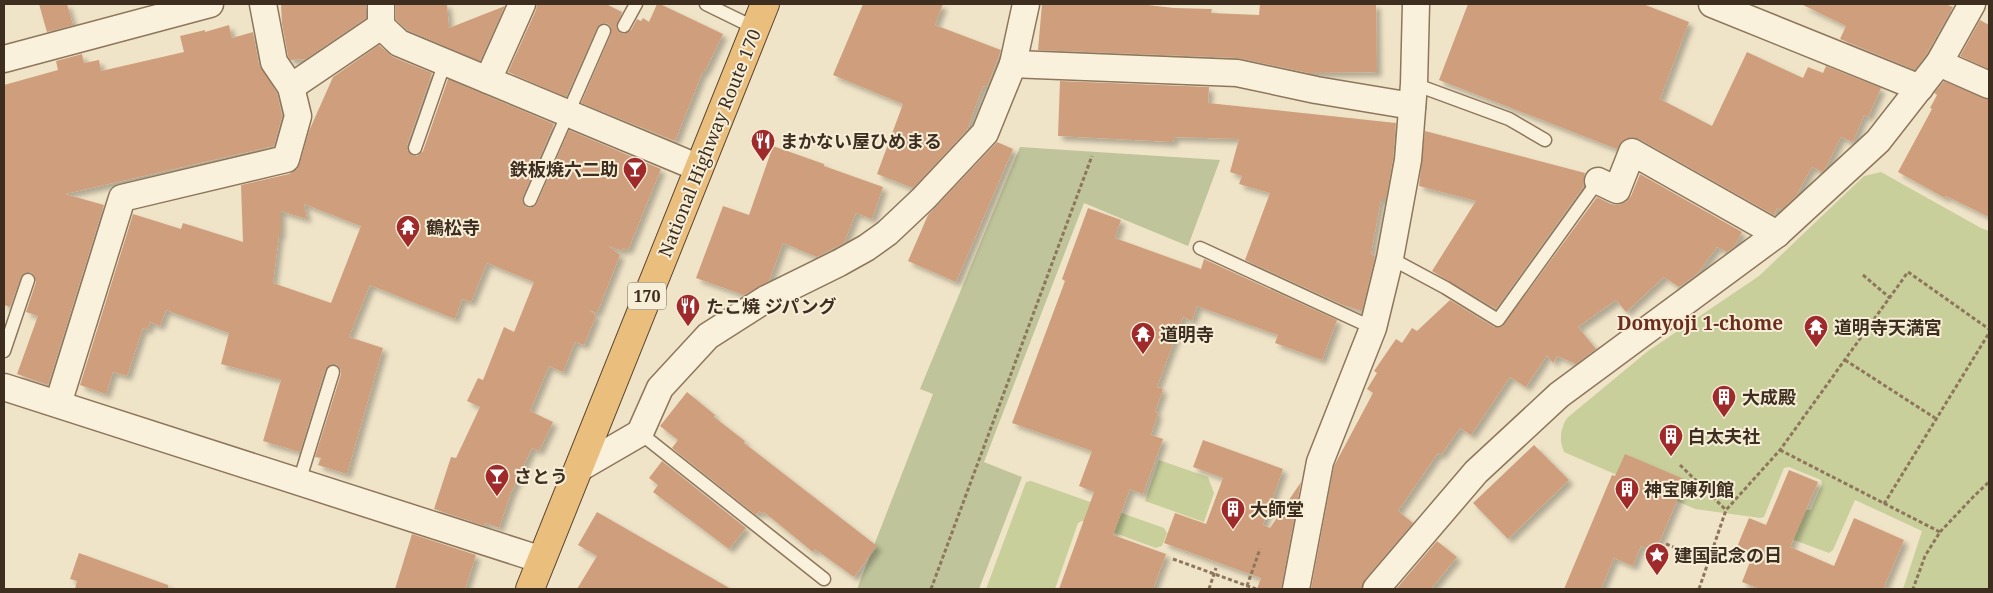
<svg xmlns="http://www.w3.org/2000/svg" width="1993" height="593" viewBox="0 0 1993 593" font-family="'Noto Serif','Noto Sans JP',serif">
<defs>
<filter id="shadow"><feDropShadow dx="4.5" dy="4.5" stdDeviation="2.5" flood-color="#0004"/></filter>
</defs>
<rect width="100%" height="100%" fill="#f0e4c8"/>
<g fill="#c9cf9b">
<path d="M1881 172 1981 228 1989 231V589H1903L1922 531 1855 500 1833 550 1829 553 1794 540 1792 534 1803 510H1811L1822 484 1821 480 1789 467 1784 468 1764 517 1760 518 1695 509 1564 452C1559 440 1560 429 1567 418L1648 351 1759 276 1864 176Z"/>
<path d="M1159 460 1208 477 1214 493 1204 522 1145 501Z"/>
<path d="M1031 481 1164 528 1167 533 1162 546 1156 548 1082 521 1078 523 1055 589H986L1026 482Z"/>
</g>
<path fill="#bfc49a" d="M1020 147 1220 160 1188 246 1084 203 984 462 1022 477 979 589H857L933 394 920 389Z"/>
<g fill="#cf9f7d" fill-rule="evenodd" filter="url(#shadow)">
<path d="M39 4H67L73 25 47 32Z"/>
<path d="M281 4H366V18L306 59 290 60 288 56 282 24Z"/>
<path d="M396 4H447L449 28 505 6 480 61 407 30 396 20Z"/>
<path d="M537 4H606L622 12 616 27 620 33 624 34 631 30 637 19 641 21 643 18 649 22 657 4H660L723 34 705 71H703L675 141 581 103 611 34V27L607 23 600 24 597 28 566 97 508 72 536 10Z"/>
<path d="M863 4H943L935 25 1001 50 987 87 983 86 967 130 913 188 877 174 903 104 833 75Z"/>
<path d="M1042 4H1139L1174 8 1212 9 1211 13 1259 15 1260 4H1376L1377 72 1309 73 1238 58 1038 50Z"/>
<path d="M1468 4H1643L1689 22 1660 99 1712 126 1747 52 1803 78 1808 67 1823 73 1826 66 1881 88 1868 117 1864 115 1853 142 1841 137 1825 169 1822 172 1812 167 1796 196 1781 210 1777 208 1774 215 1639 139 1632 137 1624 140 1617 149 1439 80Z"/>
<path d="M1801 4H1945L1953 7 1926 55 1915 70 1840 39 1846 26Z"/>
<path d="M1980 20 1989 25V69L1960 56Z"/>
<path d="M229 25 232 38 253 32 259 65 277 93 282 116 274 146 65 194 104 205 48 385 17 374 38 316 26 312 36 282 34 275 30 272H26L21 277 10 307 4 305V85L58 70 56 61 82 54 84 63 99 60 101 71 184 52 180 36 205 30V32Z"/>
<path d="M379 45 393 57 432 73 407 145V150L412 155 417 156 423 151 448 79 554 124 523 197 522 201 526 207 531 208 537 203 569 130 661 169 628 250 623 248 622 251 608 246 620 255 597 313 589 310 596 316 584 345 575 342 563 372 549 366 530 411 553 422 539 451 532 448 511 493 499 528 486 523 485 526 434 509 451 457 456 458 480 407 467 401 478 378 483 380 504 327 514 332 534 282 487 263 471 302 462 299 455 319 370 285 349 337 383 348 347 474 318 465 321 458 315 457 341 374V370L336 364H331L325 370 300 452 263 441 281 380 221 364 229 333 166 310 160 326 150 322 148 330 143 328 127 376 113 372 106 394 80 385 133 214 181 229 183 223 243 242 241 185 289 174 297 169 300 163 309 131 333 77ZM304 204 361 226 331 303 273 283 279 235H281V211L307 219Z"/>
<path d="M1060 81 1209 87 1208 103 1396 123 1393 158 1386 199H1381L1371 254 1375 256 1362 311 1343 305 1245 260 1270 193 1239 184 1242 176 1230 172 1239 139 1174 137 1173 142 1058 136Z"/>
<path d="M1944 81 1989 100V217L1946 196 1945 198 1898 172 1932 109 1930 108 1937 95 1934 93Z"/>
<path d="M1425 131 1585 173 1583 182 1584 186 1496 309 1432 271 1476 201 1419 186Z"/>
<path d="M997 142 1013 149 956 282 908 261 928 215Z"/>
<path d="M773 146 824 164V166L883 187 872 219 856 213 844 243 817 257 783 243 769 281 744 295 696 278 723 206 749 215Z"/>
<path d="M1640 174 1742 232 1734 247 1727 252 1717 247 1697 274 1679 287 1664 277 1626 312 1616 300 1578 327 1596 349 1576 364 1557 356 1553 363 1547 355 1526 387 1510 377 1471 435 1460 428 1441 455 1438 453 1398 511 1413 523 1365 579 1361 589H1311L1334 466 1373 393 1367 389 1377 373 1374 371 1396 339 1402 343 1412 328 1417 331 1450 300 1494 327H1502L1597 197 1611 204 1619 205 1626 202 1631 196Z"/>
<path d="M1088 208 1121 220 1115 238 1201 269 1204 259 1337 320 1322 360 1275 343 1278 335 1197 306 1192 321 1183 317 1157 387 1163 389 1155 412 1158 413 1151 435 1163 439 1143 494 1130 489 1113 535 1166 554 1153 589H1059L1094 492 1079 486 1092 451 1012 423 1065 281 1062 279Z"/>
<path d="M687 392 715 415 714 417 745 441 744 443 877 546 854 577 815 549 813 552 764 512 763 514 759 511 756 515 672 448 678 440 660 426Z"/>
<path d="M1203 440 1283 469 1263 525 1270 528 1301 482 1281 589H1257L1261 578 1164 543 1175 513 1206 524 1223 478 1193 467Z"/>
<path d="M1534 445 1569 480 1508 539 1473 503Z"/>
<path d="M1625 454 1686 480 1655 552 1641 546 1633 566 1614 558 1601 589H1564L1612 475 1615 476Z"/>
<path d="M662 461 746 528 729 549 653 492 658 485 649 478Z"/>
<path d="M1789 470 1818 482 1790 547 1834 566 1854 518 1904 540 1884 587 1889 589H1760L1742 582 1753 554 1737 547 1749 518 1766 525Z"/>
<path d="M597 512 731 589H577L597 556 578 545Z"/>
<path d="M412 534 476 555 465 589H395Z"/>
<path d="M1437 541 1457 557 1431 589H1396Z"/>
<path d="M79 553 168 585V589H75L77 581 70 579Z"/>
</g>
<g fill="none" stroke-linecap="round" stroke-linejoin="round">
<defs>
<g id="service">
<path d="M706 4 755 28"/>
<path d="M624 26 636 4"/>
<path d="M1414 84 1509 119 1545 140"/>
<path d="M415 148 445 62"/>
<path d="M530 200 604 31"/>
<path d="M1200 248 1373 328"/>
<path d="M1390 258 1446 288 1498 320 1598 181"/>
<path d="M4 351 28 280"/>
<path d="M640 433 824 579"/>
<path d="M299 482 333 372"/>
</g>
<g id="minor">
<path d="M263 4 274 62 291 87 381 26"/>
<path d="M381 4V26L399 43 699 168"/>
<path d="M1712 4 1920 88"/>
<path d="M4 59 210 4"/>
<path d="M1939 63 1989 85"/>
<path d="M1013 64 1237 73 1316 90 1412 106"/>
<path d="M488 80 522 4"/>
<path d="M1598 181 1617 190 1632 152 1777 234"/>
<path d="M4 387 542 560"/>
<path d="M58 404 122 198 286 159 298 116 291 87"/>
<path d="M578 469 640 433 660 388 708 336 766 299 839 263 866 248 887 233 924 198 985 133 1013 64 1026 4"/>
<path d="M1296 589 1320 462 1373 328 1390 258 1408 160 1414 84 1416 4"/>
<path d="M1376 589 1476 472 1559 395 1777 234 1878 141 1939 63 1972 4"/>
</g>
<path id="trunk" d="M530 589 765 4"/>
</defs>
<use href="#service" stroke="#8d765c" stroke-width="15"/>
<use href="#minor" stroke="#8d765c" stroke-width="29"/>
<use href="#trunk" stroke="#5b4430" stroke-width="30"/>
<g stroke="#8d765c" stroke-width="3" stroke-dasharray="4 2.5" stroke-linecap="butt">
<path d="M1863 275 1890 298"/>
<path d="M1845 360 1935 418"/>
<path d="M1780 450 1940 532 1925 556 1913 589"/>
<path d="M1680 465 1726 510"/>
<path d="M1884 504 1989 333"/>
<path d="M1940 532 1974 496 1989 482"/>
<path d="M1666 544 1709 561"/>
<path d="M1173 559 1256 589"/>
<path d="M1247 586 1260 549"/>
<path d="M931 589 1092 156"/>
<path d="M1209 589 1216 568"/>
<path d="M1699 589 1726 510 1780 450 1908 272 1989 329"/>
</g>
<use href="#service" stroke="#faf1dc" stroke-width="12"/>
<use href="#minor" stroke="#faf1dc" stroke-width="26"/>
<use href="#trunk" stroke="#eabe7c" stroke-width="28"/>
</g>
<defs>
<symbol id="restaurant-pin" viewBox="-11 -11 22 30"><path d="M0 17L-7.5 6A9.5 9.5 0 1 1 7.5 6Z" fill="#9e2a2b" stroke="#f7eed8"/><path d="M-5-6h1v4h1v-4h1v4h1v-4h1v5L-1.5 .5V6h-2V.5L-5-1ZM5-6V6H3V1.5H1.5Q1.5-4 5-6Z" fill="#fff"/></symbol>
<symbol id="bar-pin" viewBox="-11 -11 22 30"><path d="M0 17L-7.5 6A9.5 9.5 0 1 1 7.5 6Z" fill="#9e2a2b" stroke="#f7eed8"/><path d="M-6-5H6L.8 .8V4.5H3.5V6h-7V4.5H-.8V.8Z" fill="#fff"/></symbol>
<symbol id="temple-pin" viewBox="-11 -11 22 30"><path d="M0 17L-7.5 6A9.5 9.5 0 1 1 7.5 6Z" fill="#9e2a2b" stroke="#f7eed8"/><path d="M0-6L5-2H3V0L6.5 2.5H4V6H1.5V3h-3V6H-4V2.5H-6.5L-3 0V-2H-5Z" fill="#fff"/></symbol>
<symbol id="building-pin" viewBox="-11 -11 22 30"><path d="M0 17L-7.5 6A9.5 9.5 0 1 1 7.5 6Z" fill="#9e2a2b" stroke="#f7eed8"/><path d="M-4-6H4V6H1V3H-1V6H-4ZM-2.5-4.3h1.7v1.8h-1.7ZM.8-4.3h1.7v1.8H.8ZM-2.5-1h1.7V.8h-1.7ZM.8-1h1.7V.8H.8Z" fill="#fff"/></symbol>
<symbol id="sight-pin" viewBox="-11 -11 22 30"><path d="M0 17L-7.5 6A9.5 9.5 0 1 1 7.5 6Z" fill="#9e2a2b" stroke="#f7eed8"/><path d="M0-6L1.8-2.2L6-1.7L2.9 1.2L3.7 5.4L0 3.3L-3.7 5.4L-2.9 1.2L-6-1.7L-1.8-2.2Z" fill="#fff"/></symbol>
</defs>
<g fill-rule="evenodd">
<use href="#restaurant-pin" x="749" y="127" width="28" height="38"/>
<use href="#bar-pin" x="621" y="155" width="28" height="38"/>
<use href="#temple-pin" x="394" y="213" width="28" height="38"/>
<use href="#restaurant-pin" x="674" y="292" width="28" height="38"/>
<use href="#temple-pin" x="1802" y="313" width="28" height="38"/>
<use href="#temple-pin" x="1129" y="320" width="28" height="38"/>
<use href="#building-pin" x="1710" y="383" width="28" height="38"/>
<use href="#building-pin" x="1657" y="422" width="28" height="38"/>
<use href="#bar-pin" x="483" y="462" width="28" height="38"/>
<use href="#building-pin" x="1613" y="475" width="28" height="38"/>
<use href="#building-pin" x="1219" y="495" width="28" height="38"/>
<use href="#sight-pin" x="1643" y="541" width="28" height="38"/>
</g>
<g text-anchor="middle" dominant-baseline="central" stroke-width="4" stroke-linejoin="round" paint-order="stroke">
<rect fill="#f7eed8" stroke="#756857" stroke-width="1" x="628" y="282.5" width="38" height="27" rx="4"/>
<g font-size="16" font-weight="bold" fill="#3d2e20">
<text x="647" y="296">170</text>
</g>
<g font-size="18" font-weight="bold" fill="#3d2e20" stroke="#f7eed8" text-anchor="start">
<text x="780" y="141">まかない屋ひめまる</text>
<text x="618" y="169" text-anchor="end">鉄板焼六二助</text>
<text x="426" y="227">鶴松寺</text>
<text x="706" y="306">たこ焼 ジパング</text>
<text x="1834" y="327">道明寺天満宮</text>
<text x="1160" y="334">道明寺</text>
<text x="1742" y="397">大成殿</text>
<text x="1688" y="436">白太夫社</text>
<text x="514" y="476">さとう</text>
<text x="1644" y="489">神宝陳列館</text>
<text x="1250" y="509">大師堂</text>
<text x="1674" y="555">建国記念の日</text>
</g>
<g font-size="18" fill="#3d2e20" stroke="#f7eed8">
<text transform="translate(709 143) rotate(-68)">National Highway Route 170</text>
</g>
<g font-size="19" font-weight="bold" fill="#6b2e1e" stroke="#f7eed8">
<text x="1700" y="323">Domyoji 1-chome</text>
</g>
</g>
<rect width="1993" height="593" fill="none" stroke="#3d2e20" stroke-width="10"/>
</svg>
